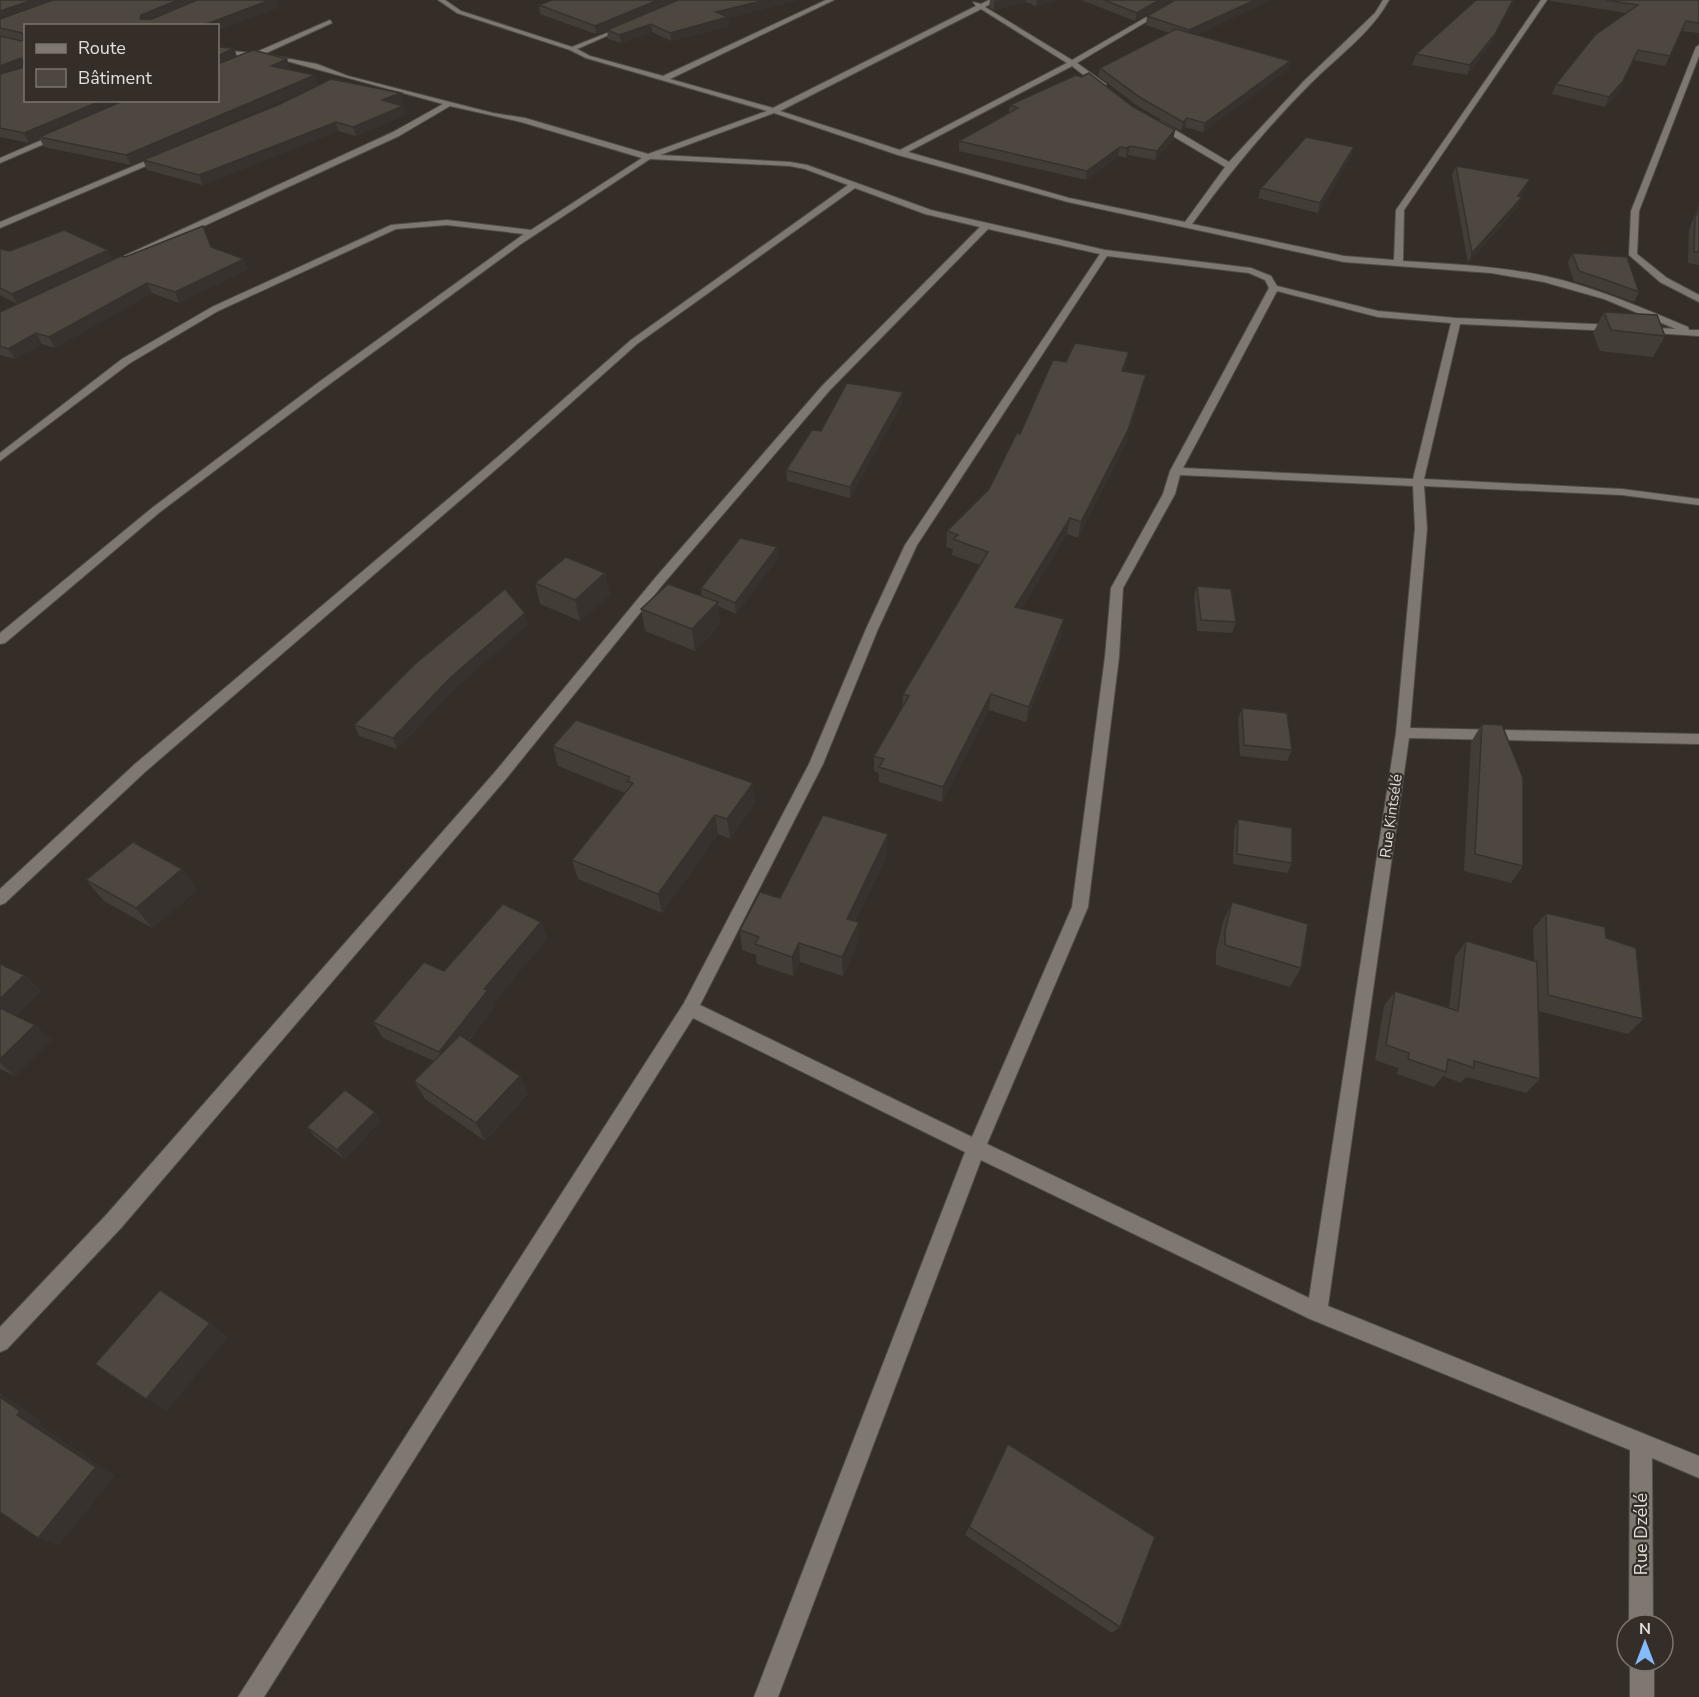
<svg xmlns="http://www.w3.org/2000/svg" width="1699" height="1697" viewBox="0 0 1699 1697" font-family="'Nunito Sans',sans-serif">
<rect width="100%" height="100%" fill="#352e28"/>
<g fill="none" stroke-linecap="round" stroke-linejoin="round">
<defs>
<g id="street">
<path d="M438 0H445L461 11 572 47 627 25V27L577 49 590 56 663 76 826 0H834L670 79 773 108 976 6 973 2 981 4 989 0H997L985 7 1072 60 1176 0H1183L1077 63 1106 84V88H1100L1072 66 908 152 1069 198 1185 222 1225 167 1154 125V121H1160L1229 162 1304 81 1375 13 1383 0H1389C1371 33 1337 57 1311 83 1266 128 1229 173 1192 224L1344 256 1394 260 1396 210 1541 0H1547L1404 210 1403 261C1450 264 1498 266 1545 276 1595 287 1642 308 1688 327L1689 330H1699V336L1639 332 1637 330 1642 327 1676 329 1604 299 1544 282 1491 273 1344 262 1068 202 898 155 774 113 660 155 790 162 807 165 931 210 961 217 1105 250 1251 268 1271 276 1277 286 1378 311 1456 318 1615 325 1620 328 1615 331 1460 324 1424 479 1622 489 1699 499V505L1622 495 1424 486 1427 528 1410 728 1699 734V744L1409 738 1328 1306 1699 1456V1478L1652 1458 1653 1625H1629L1630 1450 1310 1319 981 1160 778 1697H754L965 1152 693 1018 264 1697H238L684 1003 809 764 866 629 905 545 1100 254 988 229 830 390 664 583 505 780 121 1228 7 1349 0 1352V1327L107 1214 495 772 656 577 822 386 980 227 925 214 855 188 637 344 508 459 145 772 5 903 0 905V889L135 764 500 455 631 340 848 185 805 169 790 166 650 159 521 244 327 386 160 512 5 643 0 644V633L152 508 319 382 524 234 447 225 396 229 218 311 130 363 0 461V453L122 359 212 307 391 225 447 220 531 230 642 158 521 122 450 106 399 136 130 260H124V256L393 132 443 104 283 60 256 57 218 73V69L246 56 218 54V50L254 53 330 20 332 23 264 54 317 64 348 76 493 113 525 118 648 154 767 111 586 58 570 50 457 13ZM981 9 1067 63 900 150 780 111ZM1107 256 1249 273 1265 280 1269 288 1170 471 1163 494 1111 588 1105 657 1072 907 972 1137 700 1005 823 764 878 629 917 545ZM1277 291 1378 317 1451 323 1413 479 1183 468ZM1180 475 1413 486 1415 528 1396 733 1309 1298 987 1144 1088 907 1119 657 1123 588 1175 494Z"/>
<path d="M1699 45V56L1639 211 1637 254 1667 278 1699 295V302L1660 282 1629 255 1631 211 1696 47Z"/>
<path d="M58 133 65 135 0 163V158Z"/>
<path d="M160 155 167 157 0 228V222Z"/>
<rect x="1630" y="1661" width="24" height="36"/>
</g>
</defs>
<use href="#street" stroke="#504b45" stroke-width="2"/>
<use href="#street" fill="#7f7871" fill-rule="evenodd"/>
</g>
<g fill="#433d37">
<path d="M0 0 279 7 218 30V26L26 100H218L234 48 237 57 290 68 287 70 318 85 131 165 44 147 40 139 29 143 0 137Z"/>
<path d="M552 0H798L728 18 729 26 671 41 652 32 621 43 608 39 607 30 620 25 596 34 540 14 539 5Z"/>
<path d="M990 0H1059L1036 6 1026 2 994 10 989 7Z"/>
<path d="M1081 0H1172L1135 21Z"/>
<path d="M1175 0H1271L1196 35 1290 61 1288 69 1203 132 1185 127 1181 131 1139 107 1098 76 1100 68 1169 33 1146 25 1147 16Z"/>
<path d="M1476 0H1514L1491 43 1467 75 1412 65 1416 54Z"/>
<path d="M1549 0H1699V33L1682 31 1665 66 1633 60 1619 91 1605 107 1552 94 1556 84 1626 13 1551 1Z"/>
<path d="M403 102 397 105 403 106 405 115 356 136 338 131 203 185 147 170 143 160Z"/>
<path d="M1010 105 1132 106 1175 130 1173 140 1155 160 1128 155 1126 158 1118 156 1086 180 959 151V141L1009 113Z"/>
<path d="M1354 147 1351 156 1318 213 1258 198 1261 188Z"/>
<path d="M1456 166 1526 189 1520 197H1522L1518 207 1468 263 1452 175Z"/>
<path d="M1699 205V265L1688 263 1689 229Z"/>
<path d="M212 247 244 259 248 269 179 303 152 293 55 348 42 344 15 359 0 355V312L17 304 0 295V249L10 251 113 260Z"/>
<path d="M1572 253 1639 292 1634 302 1601 290 1574 281 1568 263Z"/>
<path d="M1604 312 1665 336 1653 357 1600 351 1593 333Z"/>
<path d="M1066 362 1126 367 1124 371 1142 390 1125 445 1078 538 1067 534 1021 609 1061 635 1026 722 989 710 942 802 879 782V773L874 771V756L902 709 903 694 980 565 952 555 953 549 946 547 947 531 989 489 1020 434Z"/>
<path d="M902 403 850 498 787 481 786 470Z"/>
<path d="M777 547 778 558 736 614 718 606 720 624 695 651 645 631 641 609 702 597 701 588Z"/>
<path d="M605 573 610 595 580 621 540 604 535 583Z"/>
<path d="M1197 586 1236 622 1232 633 1197 631 1194 597Z"/>
<path d="M528 624 454 689 397 749 359 736 354 725Z"/>
<path d="M1242 708 1292 750 1287 761 1240 756 1238 719Z"/>
<path d="M1482 724 1523 866 1511 883 1464 871 1471 742Z"/>
<path d="M553 746 755 803 730 839 718 834 662 913 578 879 572 860 625 793 558 766Z"/>
<path d="M1238 819 1292 863 1287 873 1233 864 1234 830Z"/>
<path d="M887 855 855 921 859 922 858 942 843 976 800 962 793 976 757 964 756 955 742 950 740 930 780 898Z"/>
<path d="M182 869 197 890 152 928 104 901 86 880Z"/>
<path d="M1232 902 1301 968 1290 987 1216 965V951L1223 922Z"/>
<path d="M1546 913 1606 938 1643 1019 1628 1034 1538 1011 1540 1079 1526 1093 1466 1077 1461 1083 1443 1076 1434 1087 1397 1074 1398 1068 1375 1060 1384 1006 1395 991 1449 1008 1455 957 1466 941 1534 961 1533 929Z"/>
<path d="M541 922 547 939 493 1003 495 1006 469 1041 520 1076 528 1094 485 1141 425 1099 414 1081 434 1061 383 1038 373 1022 444 971Z"/>
<path d="M0 964 24 975 40 991 15 1016 35 1025 51 1040 15 1076 0 1069Z"/>
<path d="M381 1121 344 1159 314 1136 307 1127Z"/>
<path d="M1008 1444 1120 1627 1112 1633 965 1535Z"/>
</g>
<g fill="#37322d">
<path d="M33 0H65L0 21V11Z"/>
<path d="M178 0H204L144 26 140 19 141 15Z"/>
<path d="M270 0H277L279 7 218 30V26H201Z"/>
<path d="M658 0H678L596 34 595 26Z"/>
<path d="M765 0H798L728 18 729 26 671 41 670 33 716 12Z"/>
<path d="M1000 0H1026V2L994 10V1Z"/>
<path d="M1037 0H1059L1036 6Z"/>
<path d="M1159 0H1172L1135 21 1137 13Z"/>
<path d="M1255 0H1271L1187 39 1189 30Z"/>
<path d="M1513 0H1514L1491 43 1467 75 1470 65Z"/>
<path d="M651 24 652 32 621 43 619 35Z"/>
<path d="M234 48 237 58 218 67V56Z"/>
<path d="M1638 50 1619 91 1605 107 1609 97Z"/>
<path d="M21 58 25 68 0 77V66Z"/>
<path d="M287 59 290 68 274 76 271 66Z"/>
<path d="M1290 61 1288 69 1203 132 1205 123Z"/>
<path d="M315 75 318 85 131 165 126 155Z"/>
<path d="M401 93 403 102 385 109 382 100Z"/>
<path d="M103 100H131L39 137 40 139 29 143 24 133Z"/>
<path d="M403 106 405 115 356 136 353 127Z"/>
<path d="M1187 118 1185 127 1181 131 1183 122Z"/>
<path d="M336 122 338 131 203 185 199 175Z"/>
<path d="M1175 130 1173 140 1155 160 1157 151Z"/>
<path d="M1130 146 1128 155 1126 158 1127 148Z"/>
<path d="M1120 147 1118 156 1086 180 1087 171Z"/>
<path d="M1354 147 1351 156 1318 213 1320 203Z"/>
<path d="M1530 179 1526 189 1514 206 1518 196Z"/>
<path d="M1522 197 1518 207 1468 263 1472 253Z"/>
<path d="M108 250 113 260 17 304 12 294Z"/>
<path d="M244 259 248 269 179 303 175 292Z"/>
<path d="M147 283 152 293 55 348 49 337Z"/>
<path d="M36 333 42 344 15 359 8 349Z"/>
<path d="M1129 352 1126 367 1119 386 1122 371Z"/>
<path d="M1146 375 1142 390 1125 445 1078 538 1081 522Z"/>
<path d="M903 392 902 403 850 498V487Z"/>
<path d="M1070 518 1067 534 1012 623 1015 607Z"/>
<path d="M777 547 778 558 736 614 735 603Z"/>
<path d="M605 573 610 595 580 621 575 600Z"/>
<path d="M718 602 720 624 695 651 692 629Z"/>
<path d="M525 613 528 624 454 689 397 749 393 738 450 678Z"/>
<path d="M1064 619 1061 635 1026 722 1029 707Z"/>
<path d="M991 694 989 710 942 802 943 787Z"/>
<path d="M753 783 755 803 730 839 727 819Z"/>
<path d="M715 815 718 834 662 913 658 894Z"/>
<path d="M888 834 887 855 847 939V919Z"/>
<path d="M182 869 197 890 152 928 136 908Z"/>
<path d="M541 922 547 939 493 1003 495 1006 448 1068 439 1052 484 989Z"/>
<path d="M859 922 858 942 843 976 842 957Z"/>
<path d="M799 943 800 962 793 976 792 957Z"/>
<path d="M24 975 40 991 10 1021 0 1012V999Z"/>
<path d="M35 1025 51 1040 15 1076 0 1063V1059Z"/>
<path d="M520 1076 528 1094 485 1141 476 1123Z"/>
<path d="M375 1112 381 1121 344 1159 337 1150Z"/>
<path d="M210 1323 228 1337 167 1411 146 1399Z"/>
<path d="M0 1393 41 1421 38 1424 115 1476 59 1545 38 1538 17 1415 0 1397Z"/>
</g>
<g fill="#4e4740" stroke="#37322d" stroke-width="1.5">
<path d="M0 0H33L0 11Z"/>
<path d="M53 0H178L141 15 140 19H152L197 0H270L201 26H26V100H103L24 133 0 128V74L22 68 24 61 21 58 0 66V36L21 41 24 39 22 33 0 28V19Z"/>
<path d="M552 0H658L595 26 539 5Z"/>
<path d="M678 0H765L716 12 728 17 670 33 651 24 619 35 607 30Z"/>
<path d="M1104 0H1159L1137 13Z"/>
<path d="M1175 0H1255L1189 30 1147 16Z"/>
<path d="M1476 0H1513L1495 34 1470 65 1416 54Z"/>
<path d="M1606 0H1699V23L1686 21 1670 56 1638 50 1623 81 1609 97 1556 84 1595 35 1638 5Z"/>
<path d="M1176 29 1290 61 1205 123 1187 118 1183 122 1141 98 1100 68Z"/>
<path d="M218 47 234 48 218 56Z"/>
<path d="M253 50 287 59 271 66 315 75 126 155 39 137 125 100H218V64Z"/>
<path d="M1089 73 1132 106 1175 130 1157 151 1130 146 1127 148 1120 147 1087 171 959 141 1018 108 1010 105 1076 75 1081 77Z"/>
<path d="M331 79 401 93 382 100 403 106 353 127 336 122 199 175 143 160 280 104Z"/>
<path d="M1306 137 1354 147 1320 203 1261 188Z"/>
<path d="M1456 166 1530 179 1518 196 1522 197 1472 253Z"/>
<path d="M1699 208V252H1694L1695 218Z"/>
<path d="M203 226 211 247 244 259 175 292 147 283 49 337 36 333 8 349 0 346V312L121 256 125 257Z"/>
<path d="M64 230 108 250 12 294 0 288V249L10 251Z"/>
<path d="M1572 253 1627 257 1639 292 1606 280 1579 271Z"/>
<path d="M1604 312 1657 315 1665 336 1611 330Z"/>
<path d="M1075 343 1129 352 1122 371 1146 375 1128 430 1081 522 1070 518 1015 607 1064 619 1029 707 991 694 943 787 879 767 884 759 874 756 909 696 903 694 988 552 953 539 958 535 947 531 989 489 1017 433 1020 434 1053 360 1066 362Z"/>
<path d="M847 383 903 392 850 487 786 470 812 430 821 431Z"/>
<path d="M740 538 777 547 735 603 701 588Z"/>
<path d="M566 557 605 573 575 600 535 583Z"/>
<path d="M668 584 718 602 692 629 641 609Z"/>
<path d="M1197 586 1231 589 1236 622 1201 620Z"/>
<path d="M505 589 525 613 450 678 393 738 354 725 415 664Z"/>
<path d="M1242 708 1287 713 1292 750 1244 745Z"/>
<path d="M576 720 753 783 727 819 715 815 658 894 572 860 633 783 627 781 630 777 553 746Z"/>
<path d="M1482 724 1502 725 1523 778V866L1475 854Z"/>
<path d="M823 815 888 834 847 919 859 922 842 957 799 943 792 957 755 944 759 937 740 930 760 892 780 898Z"/>
<path d="M1238 819 1292 828V863L1237 854Z"/>
<path d="M133 842 182 869 136 908 86 880Z"/>
<path d="M1232 902 1308 924 1301 968 1225 945V931Z"/>
<path d="M503 904 541 922 484 989 488 990 439 1052 373 1022 424 962 444 971Z"/>
<path d="M1546 913 1605 927 1606 938 1636 948 1643 1019 1548 995Z"/>
<path d="M1466 941 1537 962 1540 1079 1474 1061V1068L1448 1059 1446 1072 1408 1059 1409 1053 1386 1045 1395 991 1458 1011Z"/>
<path d="M0 964 24 975 0 999Z"/>
<path d="M0 1008 35 1025 0 1059Z"/>
<path d="M460 1035 520 1076 476 1123 414 1081Z"/>
<path d="M345 1090 375 1112 337 1150 307 1127Z"/>
<path d="M160 1290 210 1323 146 1399 95 1364Z"/>
<path d="M0 1397 20 1411 17 1415 96 1467 38 1538 0 1512Z"/>
<path d="M1008 1444 1155 1537 1120 1627 969 1527Z"/>
</g>
<g text-anchor="middle" dominant-baseline="central" stroke-width="4.5" stroke-linejoin="round" paint-order="stroke">
<g font-size="15" fill="#e3deda" stroke="#352e28">
<text transform="translate(1391 816) rotate(-82)">Rue Kintsélé</text>
</g>
<g font-size="18" fill="#e3deda" stroke="#352e28">
<text transform="translate(1641 1534) rotate(-90)">Rue Dzélé</text>
</g>
</g>
<rect x="24" y="24" width="195" height="78" fill="#352e28" stroke="#7b746f" stroke-width="1.5"/>
<rect x="36" y="44" width="30" height="9" fill="#7f7871" stroke="#7b746f" stroke-width="1.5"/>
<text x="78" y="54" font-size="18" fill="#e3deda">Route</text>
<rect x="36" y="69" width="30" height="18" fill="#4e4740" stroke="#7b746f" stroke-width="1.5"/>
<text x="78" y="84" font-size="18" fill="#e3deda">Bâtiment</text>
<g transform="translate(1645 1643)"><circle r="28" fill="#352e28" stroke="#7b746f" stroke-width="1.5"/>
<path d="M0-4.5L10 22L0 15L-10 22Z" fill="#84bcfb"/>
<text y="-9" font-size="16" font-weight="bold" text-anchor="middle" fill="#e3deda">N</text>
</g>
</svg>
